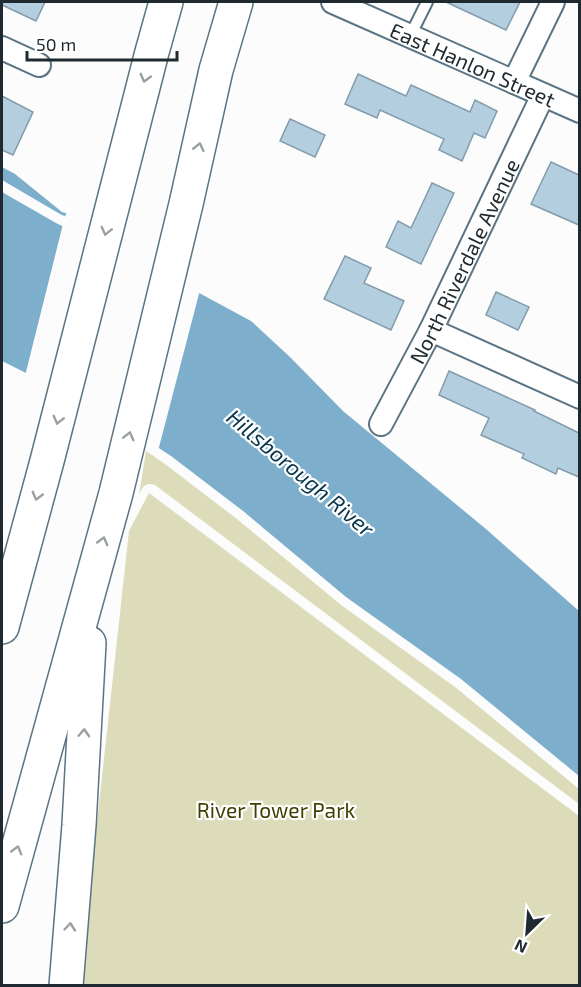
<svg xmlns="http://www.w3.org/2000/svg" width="581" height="987" viewBox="0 0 581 987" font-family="'Exo 2',sans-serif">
<rect width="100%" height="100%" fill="#fbfcfb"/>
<g fill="#dcdcbb">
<path d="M146 451 165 464 237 519 341 605 455 687 579 789V804L155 485C145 482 143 486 139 495Z"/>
<path d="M149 493 579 816V985L79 986 129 531Z"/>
</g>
<g fill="#7dafcd">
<path d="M2 167 15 174 62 212 97 223 95 231 60 214 2 180Z"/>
<path d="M2 192 56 223 201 294 251 321 290 357 343 411 486 529 579 611V776L461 679 346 597 243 511 171 456 102 411 2 361Z"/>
</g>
<g fill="#fbfcfb">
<path d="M67 211 98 220 95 234 64 220Z"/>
<path d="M63 224 200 290 158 451 101 413 25 376Z"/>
</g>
<g fill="#b3cedf" stroke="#829cac" stroke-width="1.5">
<path d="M2 2H45L36 21 2 5Z"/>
<path d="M446 2H520L506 30Z"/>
<path d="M358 74 406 96 411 85 470 112 475 100 497 111 485 138 474 133 462 161 439 150 444 139 380 110 377 118 345 104Z"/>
<path d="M2 96 33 112 13 155 2 150Z"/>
<path d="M290 119 325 135 315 157 280 141Z"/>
<path d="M551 162 579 175V225L531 204Z"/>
<path d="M432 183 454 193 421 264 386 247 398 221 411 228Z"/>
<path d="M345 256 371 268 364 283 404 301 391 330 324 299Z"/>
<path d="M496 292 529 307 518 330 486 315Z"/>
<path d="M449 371 535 410 534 411 579 433V477L558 468 556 474 522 458 524 454 481 435 489 418 439 395Z"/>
</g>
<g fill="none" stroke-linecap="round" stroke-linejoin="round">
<defs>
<path id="lane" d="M410 36 427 2"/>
<g id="street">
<path id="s1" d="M333 2 580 111"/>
<path d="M2 48 39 65"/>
<path d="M514 82 553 2"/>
<path d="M431 330 580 397"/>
<path id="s2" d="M381 424 431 330 543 95"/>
</g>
<g id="highway">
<path d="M2 627 47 461 152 52 166 2"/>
<path d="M2 906 116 493 186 204 216 70 236 2"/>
<path d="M66 986 79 825 89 643"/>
</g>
</defs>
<use href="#lane" stroke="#5b7483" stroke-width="14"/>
<use href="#street" stroke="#5b7483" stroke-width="26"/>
<use href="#highway" stroke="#5b7483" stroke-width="36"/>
<use href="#lane" stroke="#fff" stroke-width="10"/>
<use href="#street" stroke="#fff" stroke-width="22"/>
<use href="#highway" stroke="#fff" stroke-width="33"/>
</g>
<defs><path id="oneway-chevron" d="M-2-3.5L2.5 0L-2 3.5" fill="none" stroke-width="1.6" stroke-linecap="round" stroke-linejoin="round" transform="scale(1.5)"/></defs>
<g stroke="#9a9fa2">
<use href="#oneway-chevron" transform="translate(145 78) rotate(105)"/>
<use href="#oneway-chevron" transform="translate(199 147) rotate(-77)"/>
<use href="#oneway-chevron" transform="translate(106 231) rotate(104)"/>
<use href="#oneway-chevron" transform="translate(58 420) rotate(104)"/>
<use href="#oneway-chevron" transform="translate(129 436) rotate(-76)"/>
<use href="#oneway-chevron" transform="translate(37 496) rotate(105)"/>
<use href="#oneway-chevron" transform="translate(103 541) rotate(-75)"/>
<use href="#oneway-chevron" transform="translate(84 733) rotate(-87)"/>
<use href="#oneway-chevron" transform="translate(17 850) rotate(-74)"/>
<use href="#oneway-chevron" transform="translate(70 927) rotate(-85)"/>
</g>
<g text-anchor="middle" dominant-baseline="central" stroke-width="4.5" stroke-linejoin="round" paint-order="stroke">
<g font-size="21" fill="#1f2a30" stroke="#fff">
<text stroke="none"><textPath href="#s1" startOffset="153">East Hanlon Street</textPath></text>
<text stroke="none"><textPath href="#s2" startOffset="183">North Riverdale Avenue</textPath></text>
</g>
<g font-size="21" fill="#413f00" stroke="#fff">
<text x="276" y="809">River Tower Park</text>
</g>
<g font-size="22" font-style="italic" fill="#09354a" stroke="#fff">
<text transform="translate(301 472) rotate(40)">Hillsborough River</text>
</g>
</g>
<rect width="581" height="987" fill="none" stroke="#1f2a30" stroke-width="6"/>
<g transform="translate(527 933) rotate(205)" stroke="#ffffff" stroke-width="4.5" paint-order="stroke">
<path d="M0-4.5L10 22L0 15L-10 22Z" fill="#1f2a30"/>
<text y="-9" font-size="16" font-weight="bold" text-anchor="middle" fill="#1f2a30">N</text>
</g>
<path d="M27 51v9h150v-9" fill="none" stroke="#1f2a30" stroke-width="3"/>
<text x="36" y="51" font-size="18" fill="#1f2a30" stroke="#ffffff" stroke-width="4.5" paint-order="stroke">50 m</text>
</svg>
